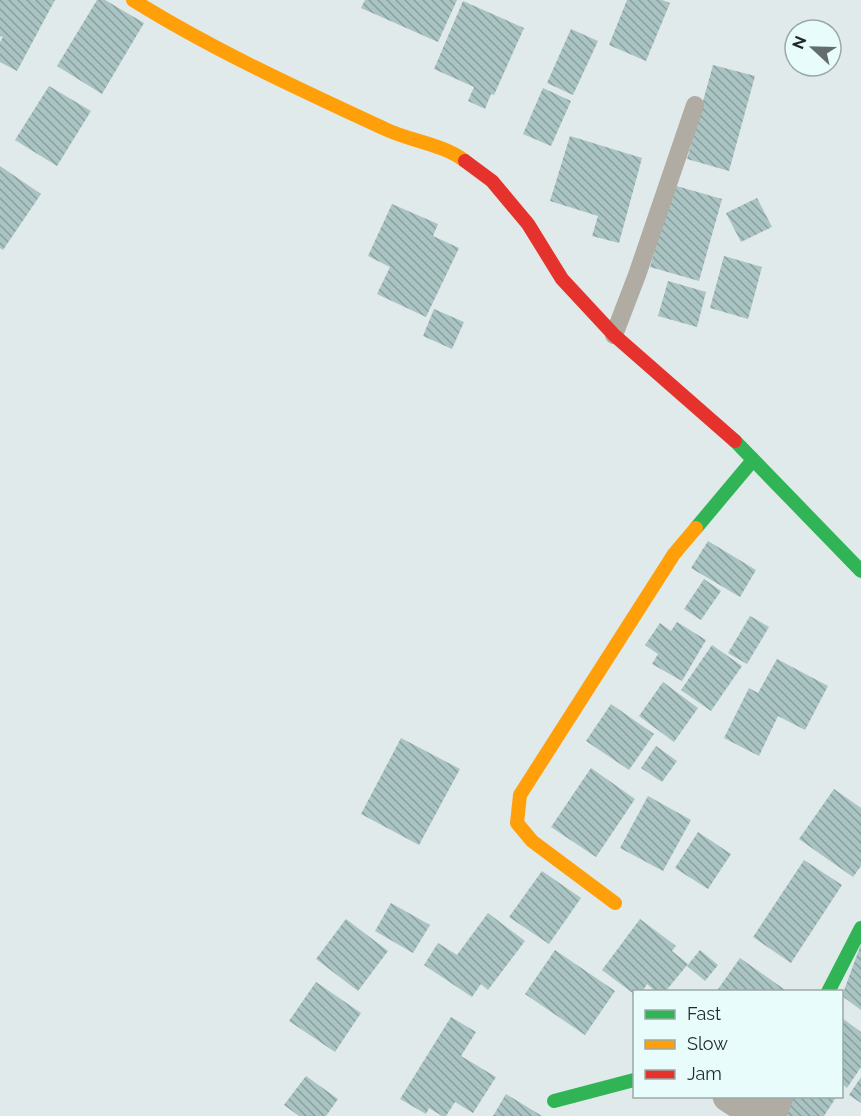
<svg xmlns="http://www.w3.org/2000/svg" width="861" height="1116" viewBox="0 0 861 1116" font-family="Raleway,sans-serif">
<defs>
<pattern id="building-back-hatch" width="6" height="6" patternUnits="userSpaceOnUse" patternTransform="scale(1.5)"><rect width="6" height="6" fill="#a9c4c2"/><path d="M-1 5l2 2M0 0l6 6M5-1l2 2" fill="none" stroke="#899f9e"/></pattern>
</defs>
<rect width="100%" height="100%" fill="#e0eaea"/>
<g fill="url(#building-back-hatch)">
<path d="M0 0H55L17 71 0 62V42L3 37 0 36Z"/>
<path d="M97 0H105L144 23 102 94 57 66Z"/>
<path d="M365 0H457L438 42 361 8Z"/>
<path d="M627 0H662L670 3 646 61 609 45Z"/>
<path d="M463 1 524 28 494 95 491 94 485 109 468 101 474 87 434 69Z"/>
<path d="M571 29 598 41 573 95 547 83Z"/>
<path d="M713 65 755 76 729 171 687 159Z"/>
<path d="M49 86 91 111 57 166 15 140Z"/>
<path d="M543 88 571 101 551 146 523 134Z"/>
<path d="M570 136 642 158 619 243 592 236 598 216 550 201Z"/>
<path d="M0 166 41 194 3 250 0 248Z"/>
<path d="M673 185 722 199 699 281 650 267Z"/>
<path d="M757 198 772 227 741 242 726 213Z"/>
<path d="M392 204 438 224 433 236 459 248 426 317 377 294 390 267 368 256Z"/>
<path d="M724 256 762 267 748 319 710 308Z"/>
<path d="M668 281 706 292 697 327 658 316Z"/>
<path d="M434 309 464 322 452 349 423 336Z"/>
<path d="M708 541 756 570 740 597 691 568Z"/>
<path d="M704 579 721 591 701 620 684 609Z"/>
<path d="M750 616 769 627 747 664 728 653Z"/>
<path d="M677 622 706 640 682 681 652 664 658 654 645 645 660 623 671 631Z"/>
<path d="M712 645 742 666 711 711 681 690Z"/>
<path d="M777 659 828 686 805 730 778 716 759 756 724 738 749 688 758 693Z"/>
<path d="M663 682 698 708 674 742 639 716Z"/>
<path d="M611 704 654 734 629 770 586 741Z"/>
<path d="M401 738 460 769 419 845 361 814Z"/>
<path d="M656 746 677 761 662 782 641 768Z"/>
<path d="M591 768 635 799 596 857 551 827Z"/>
<path d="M834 789 861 808V866L853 877 799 839Z"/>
<path d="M648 796 691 820 663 871 620 848Z"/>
<path d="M698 832 731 854 708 889 675 868Z"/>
<path d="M804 860 842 885 791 963 753 937Z"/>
<path d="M542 871 581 898 549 944 509 917Z"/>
<path d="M391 903 430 925 413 953 375 931Z"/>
<path d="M488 913 525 941 488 990 481 984 472 997 424 965 438 943 457 955Z"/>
<path d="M346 919 388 951 358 991 316 959Z"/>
<path d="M640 919 676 946 672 951 688 964 665 992H656L647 984 642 992H634V994L602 970Z"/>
<path d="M861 944V1010L842 996Z"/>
<path d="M555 950 615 991 585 1035 525 994Z"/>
<path d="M700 950 718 965 705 981 687 966Z"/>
<path d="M740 958 788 992H716Z"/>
<path d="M316 982 361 1013 335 1052 289 1021Z"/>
<path d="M451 1017 476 1032 461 1056 496 1077 473 1113 455 1102 446 1116H442L429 1108 426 1114 400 1099Z"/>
<path d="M842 1018 861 1032V1067L847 1088 842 1084Z"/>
<path d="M306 1076 338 1099 326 1116H299L284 1105Z"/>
<path d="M861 1077V1103L849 1095Z"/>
<path d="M506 1094 542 1116H493Z"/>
<path d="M789 1096H832L835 1099 824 1116H786Z"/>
</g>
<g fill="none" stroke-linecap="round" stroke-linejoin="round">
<path stroke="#b0aca3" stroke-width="18" d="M614 335 637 275 695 105"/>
<g stroke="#b0aca3" stroke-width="33">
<path d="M729 1096 760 1116"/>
<path d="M769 1116 777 1096"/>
</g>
<g stroke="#30b455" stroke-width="14">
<path d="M735 441 861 571"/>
<path d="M696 528 753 460"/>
<path d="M828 992 861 928"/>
<path d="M554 1101 634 1080"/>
</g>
<g stroke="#ff9f0a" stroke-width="14">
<path d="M133 0C213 50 299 89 385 129 410 141 443 144 465 161"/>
<path d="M615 903 532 841 517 823 520 795 674 554 696 528"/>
</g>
<path stroke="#e5322d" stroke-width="14" d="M465 161 492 181 528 224 562 279 614 335 735 441"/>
</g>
<rect x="633" y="990" width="210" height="108" fill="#e8fdfb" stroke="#99a9a7" stroke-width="1.5"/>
<rect x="645" y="1010" width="30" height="9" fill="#30b455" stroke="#99a9a7" stroke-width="1.5"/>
<text x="687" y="1020" font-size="18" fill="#222a29">Fast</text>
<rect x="645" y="1040" width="30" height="9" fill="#ff9f0a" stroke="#99a9a7" stroke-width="1.5"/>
<text x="687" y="1050" font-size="18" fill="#222a29">Slow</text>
<rect x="645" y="1070" width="30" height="9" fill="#e5322d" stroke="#99a9a7" stroke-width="1.5"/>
<text x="687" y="1080" font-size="18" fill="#222a29">Jam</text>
<g transform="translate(813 48) rotate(292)"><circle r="28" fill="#e8fdfb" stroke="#99a9a7" stroke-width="1.5"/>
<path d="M0-4.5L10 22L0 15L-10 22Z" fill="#646d6d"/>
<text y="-9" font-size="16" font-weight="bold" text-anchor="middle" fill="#222a29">N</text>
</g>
</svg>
